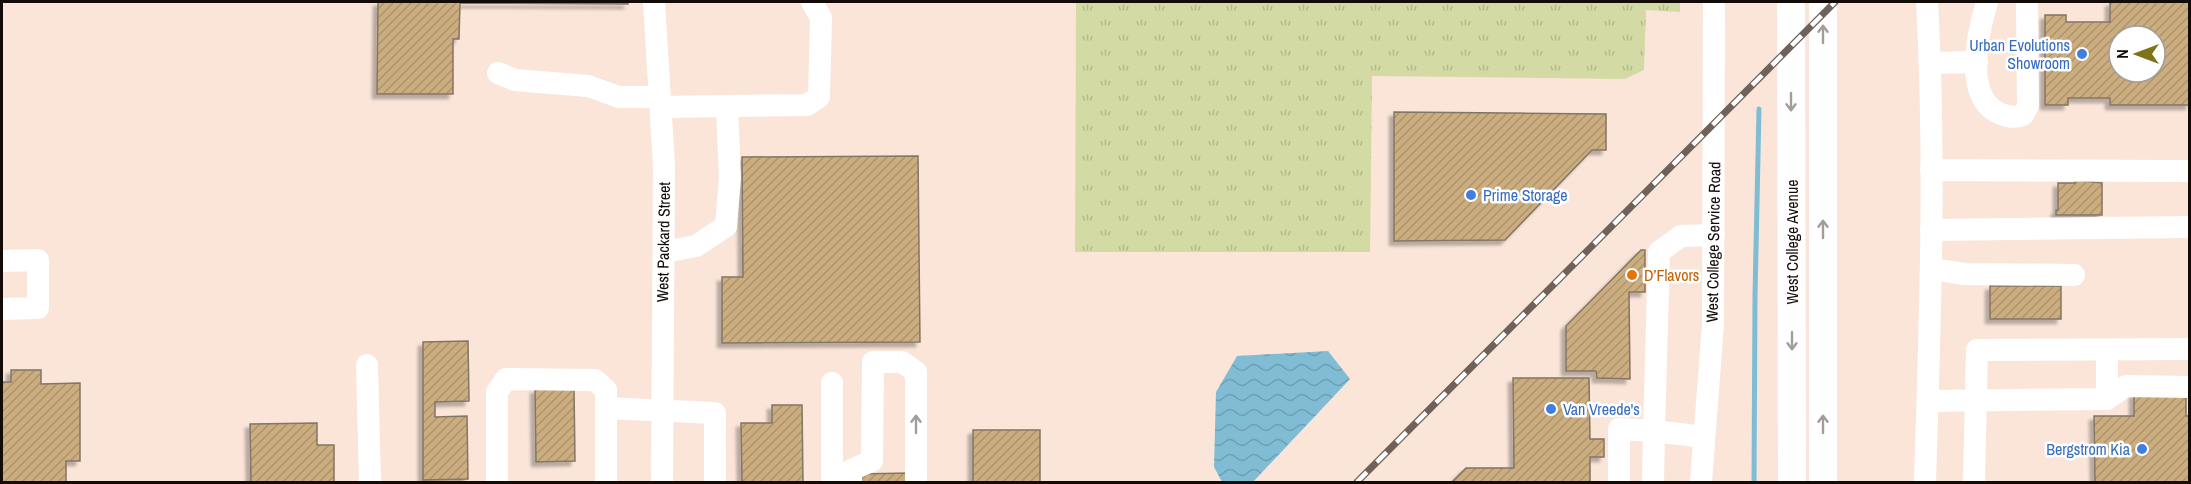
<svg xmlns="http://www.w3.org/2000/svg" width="2191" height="484" viewBox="0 0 2191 484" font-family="'Archivo Narrow',sans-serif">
<defs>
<pattern id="grass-tufts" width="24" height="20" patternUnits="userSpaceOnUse" patternTransform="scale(1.5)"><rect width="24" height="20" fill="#d4daa4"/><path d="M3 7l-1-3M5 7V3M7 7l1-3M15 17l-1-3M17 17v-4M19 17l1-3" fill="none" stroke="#b5ba8c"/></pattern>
<pattern id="water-waves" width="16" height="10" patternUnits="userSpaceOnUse" patternTransform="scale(1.5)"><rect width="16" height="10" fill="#81bcd5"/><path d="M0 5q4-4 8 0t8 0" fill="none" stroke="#6ea0b5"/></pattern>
<pattern id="building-hatch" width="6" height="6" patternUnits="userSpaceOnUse" patternTransform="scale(1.5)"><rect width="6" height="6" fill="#cbad7f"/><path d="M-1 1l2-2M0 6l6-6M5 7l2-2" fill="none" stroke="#ad946c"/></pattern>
<filter id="shadow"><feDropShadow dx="-4.5" dy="4.5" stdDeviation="1.5" flood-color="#0004"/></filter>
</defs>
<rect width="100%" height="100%" fill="#fbe5d9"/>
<path fill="url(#grass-tufts)" d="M1076 2H1680V12L1646 10 1644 70 1625 79 1372 76 1370 252H1075Z"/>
<path fill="url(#water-waves)" d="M1328 351 1350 379 1253 482H1222L1214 467 1216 392 1237 356Z"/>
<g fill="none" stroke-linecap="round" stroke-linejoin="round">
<path stroke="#81bcd5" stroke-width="5" d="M1754 482 1755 296 1759 109"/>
</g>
<g fill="url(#building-hatch)" stroke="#827665" stroke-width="1.5" fill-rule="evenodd" filter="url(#shadow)">
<path d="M378 2H628V4L460 3 459 39H453V94H377Z"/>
<path d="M2110 2H2190V105H2110V98H2068V105H2045V15H2066V22H2110ZM2119 36H2155V72H2119Z"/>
<path d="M1394 112 1606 114V150H1592L1505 240 1394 241Z"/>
<path d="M918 156 920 342 722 343V277H743L742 157Z"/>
<path d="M2075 180 2102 183V215H2056V210H2058V183H2075Z"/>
<path d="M1641 250H1645V292H1629L1630 379 1597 378 1596 371H1566V326Z"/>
<rect x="1990" y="286" width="71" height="33"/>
<path d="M468 341 469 401 435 402V417L467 416 468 479 423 480V342Z"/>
<path d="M11 370H41V384L80 383V461H66V482H2V382H11Z"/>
<path d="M1513 378H1589L1590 439H1604V457H1590V482H1452L1466 468H1514Z"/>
<path d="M574 388 575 461 536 462 535 389Z"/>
<path d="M2186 392V416H2190V482H2095L2094 416H2134V393Z"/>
<path d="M772 405H802L803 482H742L741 423H772Z"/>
<path d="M317 423V445H334V482H251L250 424Z"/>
<rect x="973" y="430" width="67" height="52"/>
<path d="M910 473V482H858V474Z"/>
</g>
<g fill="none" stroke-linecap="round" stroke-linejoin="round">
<g stroke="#fff" stroke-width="22">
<path d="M654 2 664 166 662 482"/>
<path d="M1987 2C1978 32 1962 99 2001 114 2010 117 2014 118 2023 115L2028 106 2027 2"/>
<path d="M1930 63 1977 62"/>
<path d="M498 73 515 80 588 86 619 97H660"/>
<path d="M661 107 807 105 819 97 821 18 812 2"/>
<path d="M1931 170 2190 171"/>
<path d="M1931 230 2190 227"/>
<path d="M664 252 696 246 726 226 730 178 727 106"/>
<path d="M2 261 38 260V308L2 309"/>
<path d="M1931 269 1965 274 2074 275"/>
<path d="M2107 350V399"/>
<path d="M367 365 370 482"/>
<path d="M832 383V482"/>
<path d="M1928 401 2107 399 2126 386 2190 387"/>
<path d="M606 408 715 413V482"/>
<path d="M1704 437 1654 431 1659 252 1681 236 1714 235"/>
<path d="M497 482V392L506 379 595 380 606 390V482"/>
<path d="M851 482V470L872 461 873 362H902L916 372V482"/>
<path d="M1619 482V429L1654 431 1653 482"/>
<path d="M1701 482 1713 324 1714 2"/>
<path d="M1925 482C1930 322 1936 162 1927 2"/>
<path d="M1974 482 1977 350 2190 349"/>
</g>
<g stroke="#fff" stroke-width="28">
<path d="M1791 2 1792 482"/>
<path d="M1823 2V482"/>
</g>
<defs>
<path id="rail" d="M1357 482 1835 2"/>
</defs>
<use href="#rail" stroke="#6f625a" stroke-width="7"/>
<use href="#rail" stroke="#fff" stroke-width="4.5" stroke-dasharray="14" stroke-linecap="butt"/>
</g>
<defs><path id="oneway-shaft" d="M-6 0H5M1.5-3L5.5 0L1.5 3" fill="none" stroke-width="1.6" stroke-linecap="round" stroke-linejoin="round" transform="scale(1.5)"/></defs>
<g stroke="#a09d9c">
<use href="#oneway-shaft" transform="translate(1823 34) rotate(-90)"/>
<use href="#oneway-shaft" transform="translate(1791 102) rotate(90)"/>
<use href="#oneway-shaft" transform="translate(1823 229) rotate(-90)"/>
<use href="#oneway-shaft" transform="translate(1792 341) rotate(90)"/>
<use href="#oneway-shaft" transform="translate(916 424) rotate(-90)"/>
<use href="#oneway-shaft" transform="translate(1823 424) rotate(-90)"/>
</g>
<g fill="#3f7fe0" stroke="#fff" stroke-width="2">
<circle cx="2082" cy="54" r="6"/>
<circle cx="1471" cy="195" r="6"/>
<circle cx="1551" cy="409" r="6"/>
<circle cx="2142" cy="449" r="6"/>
</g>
<circle fill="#e8710a" stroke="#fff" stroke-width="2" cx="1632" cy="275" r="6"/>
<g text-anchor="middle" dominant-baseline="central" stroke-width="5" stroke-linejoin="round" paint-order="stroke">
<g font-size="16" fill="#366cbe" stroke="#fff" text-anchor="end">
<text x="2070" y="45">Urban Evolutions<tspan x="2070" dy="18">Showroom</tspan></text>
<text x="1483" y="195" text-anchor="start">Prime Storage</text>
<text x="1563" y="409" text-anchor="start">Van Vreede's</text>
<text x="2130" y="449">Bergstrom Kia</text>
</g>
<g font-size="16" fill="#120b07" stroke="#fff">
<text transform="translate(663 242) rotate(-89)">West Packard Street</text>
<text transform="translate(1713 242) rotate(-89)">West College Service Road</text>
<text transform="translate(1792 242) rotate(-90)">West College Avenue</text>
</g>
<g font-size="16" fill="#c56008" stroke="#fff" text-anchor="start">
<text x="1644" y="275">D’Flavors</text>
</g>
</g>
<rect width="2191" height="484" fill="none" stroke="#120b07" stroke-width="6"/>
<g transform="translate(2137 54) rotate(270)"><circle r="28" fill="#ffffff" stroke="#a09d9c" stroke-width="1.5"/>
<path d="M0-4.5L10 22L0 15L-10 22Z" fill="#7e7417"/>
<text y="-9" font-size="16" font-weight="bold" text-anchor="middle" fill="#120b07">N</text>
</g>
</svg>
